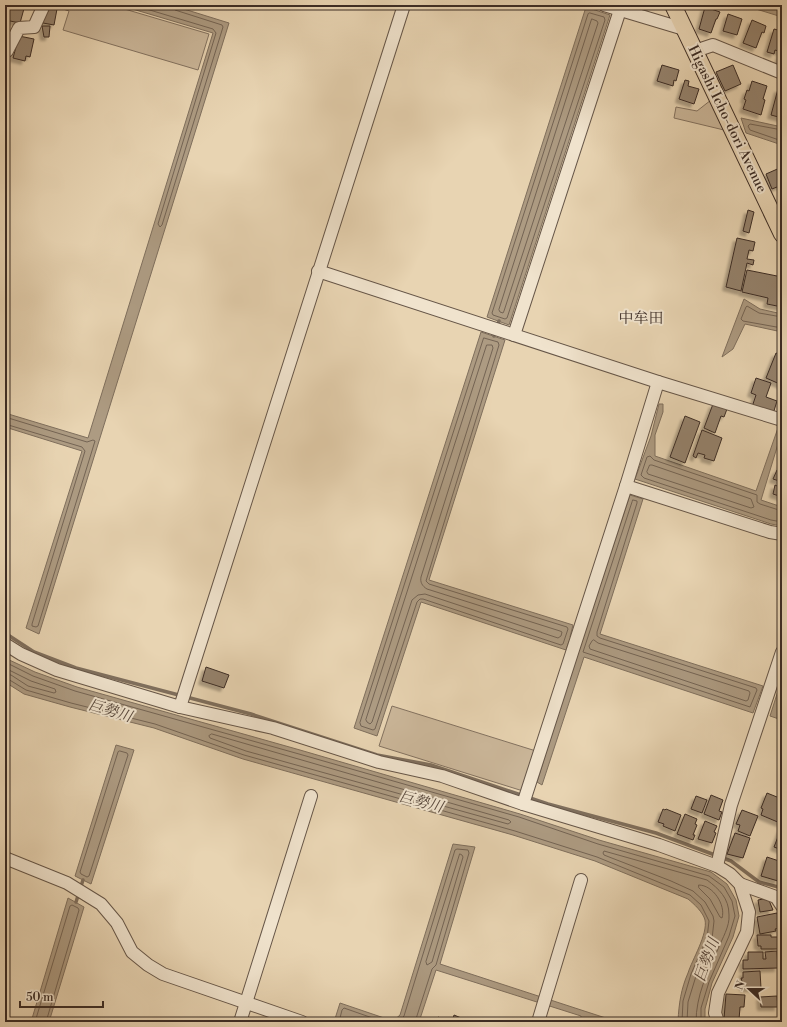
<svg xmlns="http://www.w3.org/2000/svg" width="787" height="1027" viewBox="0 0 787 1027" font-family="'Libre Bodoni','Noto Serif JP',serif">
<defs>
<filter id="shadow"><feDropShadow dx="-3.5" dy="3.5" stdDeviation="1" flood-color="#0004"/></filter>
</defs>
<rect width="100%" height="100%" fill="#e8d4b2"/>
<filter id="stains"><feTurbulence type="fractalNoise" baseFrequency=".005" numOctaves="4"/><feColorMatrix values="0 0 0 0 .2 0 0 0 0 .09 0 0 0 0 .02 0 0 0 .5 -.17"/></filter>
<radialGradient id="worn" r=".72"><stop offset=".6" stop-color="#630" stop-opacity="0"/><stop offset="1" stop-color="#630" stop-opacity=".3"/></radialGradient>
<g fill="#cbb79a" stroke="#837260">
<path d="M51 5H111L209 34 198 70 63 30 69 11Z"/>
<path d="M711 100 724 130 674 118 676 107 697 111Z"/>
<path d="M392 706 536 751 523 791 379 746Z"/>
</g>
<g fill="#ad9b82" stroke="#7f6f5d">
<path d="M119 5H171L229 23 39 634 26 628 82 451 5 427V413L88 438 213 33Z"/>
<path d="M631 5H657L647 10Z"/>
<path d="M743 5H782V17Z"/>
<path d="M586 7 610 15 509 325 487 317Z"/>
<path d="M741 118 782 127V145L746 133Z"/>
<path d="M744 299 760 309 782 314V332L745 324 733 349 722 357Z"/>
<path d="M481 332 505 340 429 580 573 625 570 637 582 640 630 495 643 499 600 634 763 686 753 713 584 657 542 785 537 782 580 643 569 641 566 650 421 602 377 736 354 728Z"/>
<path d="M659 404H663V412L655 435V456L756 491 779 425 782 426V433L781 434 761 500 782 507V526L771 524 635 479 651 436Z"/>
<path d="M5 658 35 672 77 687 300 750 520 814 599 840 711 872 727 884 736 900 739 916 733 937 712 983 705 1009V1022H679L678 1021C679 1003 681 989 688 973 692 960 708 934 705 920 703 912 694 904 688 899L595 861 513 835 243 759 154 728 70 707 24 694 5 682Z"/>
<path d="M778 691 782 693V720L770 716Z"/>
<path d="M116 745 134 750 91 884 75 876Z"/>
<path d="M453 844 475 847 440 964 618 1022H581V1016L436 970 419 1022H334L340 1003 393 1021 400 1015Z"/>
<path d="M68 898 84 907 49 1022H31Z"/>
</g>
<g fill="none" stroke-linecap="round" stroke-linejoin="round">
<g stroke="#746454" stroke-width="1">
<path d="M133 5 213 29 216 33 158 224 160 227 162 225 223 27 222 25 175 10 173 8 172 5"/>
<path d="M590 13 604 17 605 20 507 318 505 319 493 315 492 313 588 14Z"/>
<path d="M592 19 597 21 598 23 504 311 503 313 500 312 499 310Z"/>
<path d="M782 130 750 124 748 126 750 130 782 141"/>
<path d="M782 317 759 313 747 306 746 307 741 319 743 321 782 328"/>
<path d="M484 338 498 342 499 345 426 581 429 584 567 627 568 629 563 644 561 645 423 599H420L417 602 375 729 373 730 361 726 360 723Z"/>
<path d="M487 345H492L493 348 421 577C420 582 422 586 427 589L560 631 562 632 561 636 558 638 425 594 418 595 412 600 372 722 370 724 367 722 366 720Z"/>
<path d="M5 417 87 442 93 440 95 441 38 626 36 627 32 626V624L85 451 82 447 5 424"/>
<path d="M650 465H652L751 499 754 507 751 508 648 474 647 472Z"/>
<path d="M633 500 637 501V503L597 632V636L600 638 756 688 757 690 750 707 583 652 632 502Z"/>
<path d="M782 511 760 504 757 502V495L654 460 650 456 647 457 641 475 644 478 771 520 782 522"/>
<path d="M594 640 598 643 749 691 750 693 748 700 746 701 590 649 589 646 592 641Z"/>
<path d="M5 662 33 676 75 691 299 754 519 817 598 844 709 876 724 887 732 901 735 916 729 936 709 982 701 1008V1022"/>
<path d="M5 668 31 681 55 689 56 692 54 693 28 686 11 675 5 674"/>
<path d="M5 679H8L26 690 71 703 155 724 244 755 515 831 597 857 690 895 701 905 709 921 707 938 691 974 683 1001 682 1022"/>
<path d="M212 734 509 820 511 822 508 824 246 751 210 738 209 736Z"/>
<path d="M120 751 127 753 128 755 89 876 87 877 81 874 80 872 118 752Z"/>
<path d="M460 854 462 855 463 857 432 962 427 965 426 962Z"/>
<path d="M699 885C713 885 726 905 722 918L720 917 710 899 699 888Z"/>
<path d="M35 1022 70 906 72 905 78 908 79 910 46 1022"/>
<path d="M339 1022 342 1010 344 1008 384 1022"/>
<path d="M398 1022 404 1016 455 850 457 849 468 850 469 853 436 965 432 969 415 1022"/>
<path d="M687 1022 688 1002 696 976 712 939 714 921 713 916 705 902 693 891 671 881 604 855 603 853 604 851 707 880C719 889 729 898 729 915 730 926 722 939 718 949 707 973 696 996 696 1022"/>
</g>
<g stroke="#7f6f5d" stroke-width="3.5">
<path d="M494 336 499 321"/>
<path d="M5 633 34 652 76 668 251 714 377 755 431 765 548 804 656 833 731 861 759 882 782 888"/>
<path d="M76 902 83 880"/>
</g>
</g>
<g fill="#95836e" stroke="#3b2c25" filter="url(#shadow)">
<path d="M6 5H25L20 23 5 20Z"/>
<path d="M49 7 57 9 54 25 43 23 45 11 48 12Z"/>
<path d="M705 7 720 12 717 19H716L711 33 699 29Z"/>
<path d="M728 14 742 19 737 35 723 31Z"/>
<path d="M752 20 766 26 764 33 762 32 756 48 743 43Z"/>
<path d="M42 26H50L49 37H44Z"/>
<path d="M774 29 782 31 780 38 782 39V63L778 62 781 52 775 50 774 54 767 52Z"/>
<path d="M19 36 34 39 30 57 26 56 25 61 13 58Z"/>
<path d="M662 65 679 70 676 81 674 80 673 86 657 81Z"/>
<path d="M733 65 741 84 725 91 716 72Z"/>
<path d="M685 80 689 81 688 86 699 89 694 104 679 99Z"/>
<path d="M752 81 767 86 763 99 765 100 761 115 743 109 746 100 744 99 747 90 749 91Z"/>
<path d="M778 89 782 90V118L771 115Z"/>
<path d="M782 167V185L772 189 766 174Z"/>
<path d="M748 210 754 212 749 233 743 231Z"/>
<path d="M737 238 755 242 753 251 749 250 747 259 754 260 753 265 747 263 741 291 726 287Z"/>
<path d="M747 270 782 277V307L767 304 768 298 742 292Z"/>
<path d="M776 353 782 355V385L766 378Z"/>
<path d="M756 378 771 383 766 397 777 401 773 414 752 407 756 395 751 393Z"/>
<path d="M713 404 727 409 724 417 721 416 715 433 704 428Z"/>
<path d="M685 416 700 422 685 463 670 457Z"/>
<path d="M702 430 722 438 714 461 704 458 705 455 698 453 696 458 693 456Z"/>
<path d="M782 462V482L773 479 777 470H779Z"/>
<path d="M775 485 782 488V497L773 494Z"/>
<path d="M206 667 229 675 224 688 202 681Z"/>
<path d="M767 793 782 799V817L780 823 761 815 763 809 761 808Z"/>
<path d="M711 795 723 800 719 811 722 812 719 820 704 814Z"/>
<path d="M696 796 707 800 702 813 691 809Z"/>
<path d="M663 809 665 810 666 809 681 815 675 831 663 826 664 824 658 822Z"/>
<path d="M742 810 758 816 750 836 738 831 740 825 736 824Z"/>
<path d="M685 814 697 819 695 824 697 825 693 835H695L693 840 677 834Z"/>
<path d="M705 821 717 826 714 832 716 833 712 843 698 839Z"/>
<path d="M781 829H782V850L774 847Z"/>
<path d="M735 833 750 838 743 858 727 854Z"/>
<path d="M767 857 782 862V868L778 881 761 876Z"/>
<path d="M768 898 773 910 760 912 758 900Z"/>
<path d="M777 913 781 928 775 929 776 931 760 934 757 917Z"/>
<path d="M757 935H771V937H778V949H761V946H758Z"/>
<path d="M777 951 778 968 743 969V960H748V952H763V959H766L765 952Z"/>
<path d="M760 971 761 988H744L741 978H743V972Z"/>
<path d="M726 994 745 995 744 1007H740L739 1020 724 1019Z"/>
<path d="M777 996 778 1007H761L760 997Z"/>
<path d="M454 1015 466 1020 465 1022H452Z"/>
<path d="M438 1017 452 1022H436Z"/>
<path d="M744 1019 759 1021V1022H743Z"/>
</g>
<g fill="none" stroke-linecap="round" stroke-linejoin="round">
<defs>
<g id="minor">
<path d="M604 5 684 29"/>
<path d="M695 51 713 45 782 73"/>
<path d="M5 52 7 51 19 28 34 27 44 5"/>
<path d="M318 271 658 382 782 420"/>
<path d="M514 335 620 10"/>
<path d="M658 382 626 486 523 804 659 845 717 866 730 874 740 884 749 912 747 932 718 993 715 1013 718 1022"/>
<path d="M626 486 770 532 782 534"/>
<path d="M5 644 21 654 57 670 180 707 273 728 379 762 442 776 523 804"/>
<path d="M180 707 404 5"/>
<path d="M5 858 67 883 101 904 117 923 132 952 148 965 163 974 302 1022"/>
<path d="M717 866 731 805 782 652"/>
<path d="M740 884 776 897 782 906"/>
<path d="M240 1022 311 796"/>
<path d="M538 1022 581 880"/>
</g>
<path id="major" d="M673 5 782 234"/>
</defs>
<use href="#minor" stroke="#665648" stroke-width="14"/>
<use href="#major" stroke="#3b2c25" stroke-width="18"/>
<use href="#minor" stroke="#f0e3cd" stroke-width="12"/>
<use href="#major" stroke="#e8d4b2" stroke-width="16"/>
</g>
<g text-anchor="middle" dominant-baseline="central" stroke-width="4" stroke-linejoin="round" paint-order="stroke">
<g font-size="14" fill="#3b2c25" stroke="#f0e3cd">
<text transform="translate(727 119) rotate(64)">Higashi Icho-dori Avenue</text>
</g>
<g font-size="15" fill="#3b2c25" stroke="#f0e3cd">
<text x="641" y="318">中牟田</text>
</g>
<g font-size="15" font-style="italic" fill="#58483c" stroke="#f0e3cd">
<text transform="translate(110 711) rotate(17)">巨勢川</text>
<text transform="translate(421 802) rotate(15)">巨勢川</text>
<text transform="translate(707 960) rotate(-70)">巨勢川</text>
</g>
</g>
<rect width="787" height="1027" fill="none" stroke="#e8d4b2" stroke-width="20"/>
<rect x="6" y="6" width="775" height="1015" fill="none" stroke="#3b2c25" stroke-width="2"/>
<rect x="10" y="10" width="767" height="1007" fill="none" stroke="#3b2c25"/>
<g transform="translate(749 989) rotate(292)" stroke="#f0e3cd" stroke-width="3" paint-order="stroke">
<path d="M0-3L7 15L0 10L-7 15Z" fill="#3b2c25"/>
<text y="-6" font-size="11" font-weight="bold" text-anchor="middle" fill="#3b2c25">N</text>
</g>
<path d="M20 1001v6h83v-6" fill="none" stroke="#3b2c25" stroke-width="2"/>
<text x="26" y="1001" font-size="12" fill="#3b2c25" stroke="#f0e3cd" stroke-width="3" paint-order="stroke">50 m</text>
<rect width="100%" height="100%" filter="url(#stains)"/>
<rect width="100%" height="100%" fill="url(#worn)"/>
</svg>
